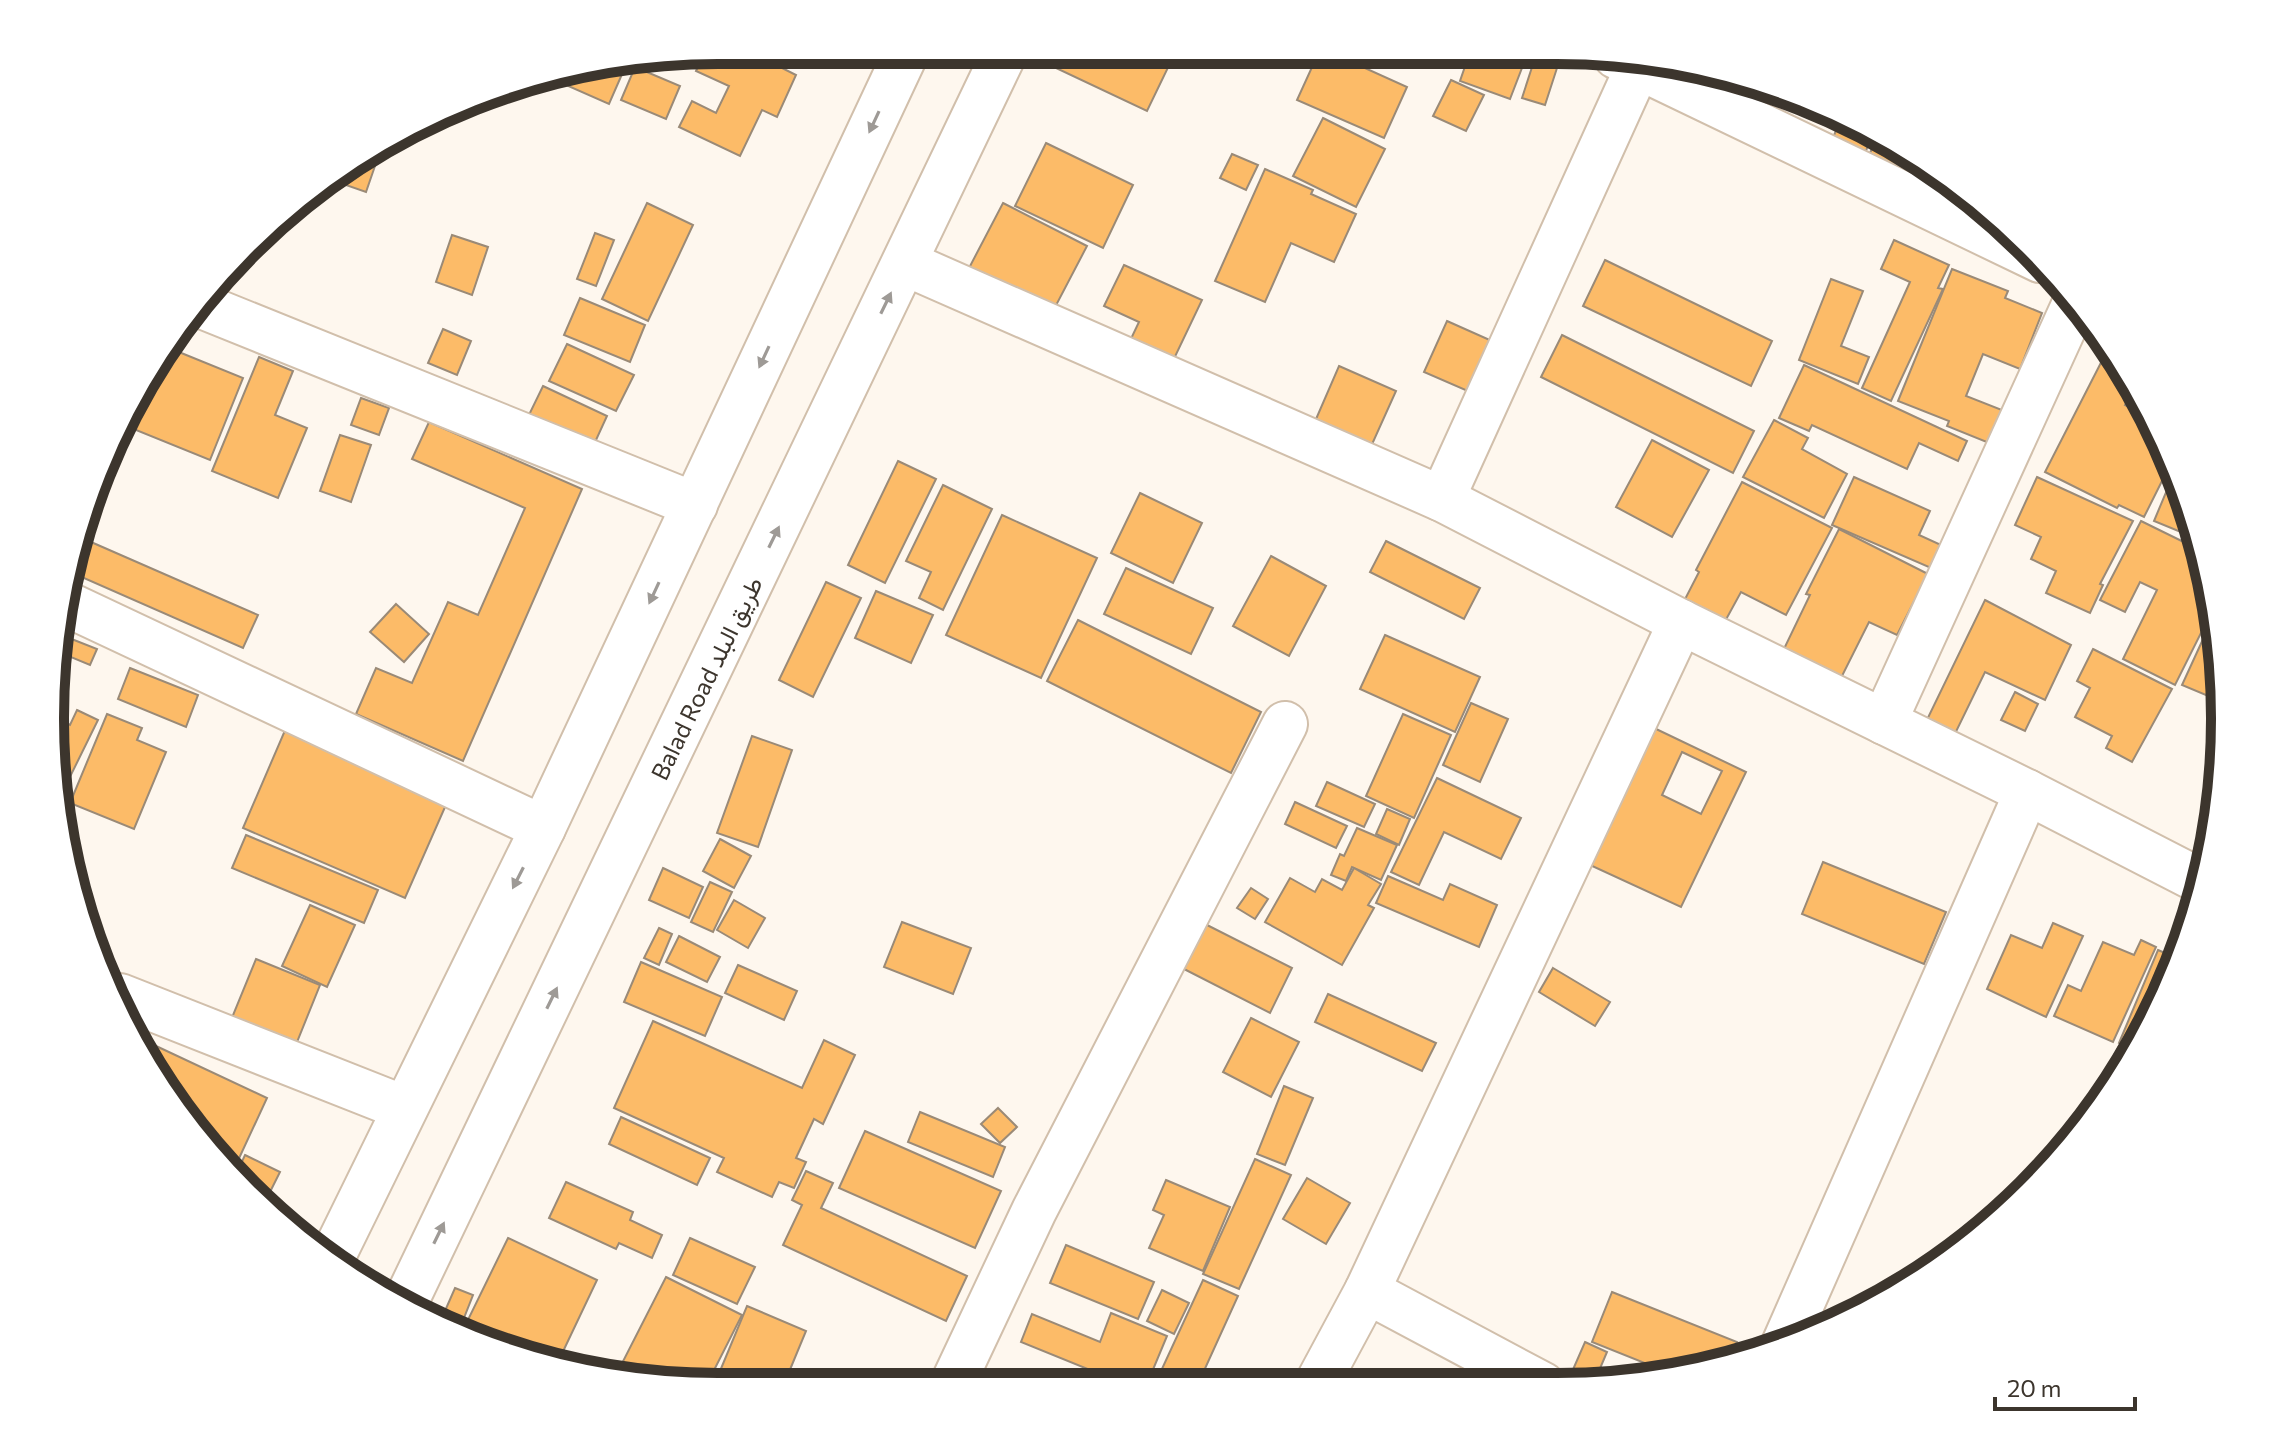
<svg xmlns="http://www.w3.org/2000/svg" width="2275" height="1437" viewBox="0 0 2275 1437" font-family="Commissioner,Vazirmatn,sans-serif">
<rect width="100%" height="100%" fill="#fef7ee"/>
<g fill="#fcbb68" stroke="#9a8a77" stroke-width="2" fill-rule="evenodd">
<path d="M718 50H790L782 68 796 75 777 117 762 110 740 156 679 127 692 101 716 113 729 86 696 71 705 52Z"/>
<path d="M1063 52 1175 53 1147 111 1056 68Z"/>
<path d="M1318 54H1334L1407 87 1384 138 1297 100Z"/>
<path d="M1469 55H1527L1510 99 1460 81Z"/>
<path d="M1534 61 1557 68 1545 105 1522 98Z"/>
<path d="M626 65 609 104 550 78Z"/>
<path d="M635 67 680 86 666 119 621 100Z"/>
<path d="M1451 80 1484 95 1466 131 1433 116Z"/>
<path d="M1323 118 1385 149 1356 207 1293 176Z"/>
<path d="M1841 118 1872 135 1864 156 1831 143Z"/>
<path d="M1877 138 1911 158 1905 171 1869 155Z"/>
<path d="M1046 143 1133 185 1103 248 1015 206Z"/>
<path d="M1232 154 1258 165 1246 190 1220 178Z"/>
<path d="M354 159 375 166 366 192 340 183 348 162Z"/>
<path d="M1265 169 1313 190 1311 194 1356 214 1334 262 1291 243 1265 302 1215 281Z"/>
<path d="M647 203 693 225 648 321 602 299Z"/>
<path d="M1003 203 1087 246 1052 313 968 270Z"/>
<path d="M595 233 614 240 596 286 577 279Z"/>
<path d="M452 235 488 247 472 295 436 282Z"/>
<path d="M1894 240 1949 265 1938 288 1943 289 1891 401 1862 388 1910 282 1881 269Z"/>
<path d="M1605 260 1772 341 1751 386 1583 306Z"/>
<path d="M1124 265 1202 300 1171 365 1128 345 1139 322 1104 306Z"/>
<path d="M1952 269 2008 291 2005 298 2042 313 2020 369 1983 354 1966 396 2007 412 1994 445 1947 426 1949 421 1898 401Z"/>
<path d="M1831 279 1863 291 1841 346 1869 357 1858 384 1799 360Z"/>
<path d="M580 298 645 325 630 362 564 335Z"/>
<path d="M1447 321 1492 341 1470 392 1424 372Z"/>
<path d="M443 329 471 341 457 375 428 363Z"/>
<path d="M1562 335 1754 431 1733 473 1541 377Z"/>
<path d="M567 344 634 375 616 411 549 381Z"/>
<path d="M2109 347 2136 385 2125 405 2151 418 2158 435 2156 440 2162 443 2171 463 2144 517 2119 505 2117 508 2045 472Z"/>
<path d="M169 348 243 378 210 460 131 428 146 391Z"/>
<path d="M259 357 293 371 275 415 307 428 278 498 212 471Z"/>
<path d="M1804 365 1967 441 1958 461 1919 443 1907 469 1812 425 1809 431 1779 418Z"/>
<path d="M1339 366 1396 391 1369 451 1313 426Z"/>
<path d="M543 386 607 416 591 451 526 421Z"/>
<path d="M361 398 389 408 379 435 351 425Z"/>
<path d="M1774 420 1808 438 1802 449 1847 474 1824 518 1743 477Z"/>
<path d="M429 422 582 489 463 761 356 714 376 668 412 683 448 602 478 615 525 508 412 459Z"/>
<path d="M340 435 371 445 351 502 320 491Z"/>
<path d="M1652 440 1709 470 1672 537 1616 507Z"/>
<path d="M898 461 936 479 885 583 848 565Z"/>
<path d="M1854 477 1930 511 1919 535 1941 545 1931 568 1832 525Z"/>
<path d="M2037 477 2133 521 2100 584 2103 585 2090 613 2046 593 2056 571 2031 559 2041 537 2015 525Z"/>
<path d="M2172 478 2180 482 2190 504 2198 539 2154 521Z"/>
<path d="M1742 482 1832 528 1786 615 1741 592 1723 625 1682 605 1699 572 1696 570Z"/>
<path d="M943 485 992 509 943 610 919 598 931 572 906 561Z"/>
<path d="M1140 493 1202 523 1173 583 1111 553Z"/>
<path d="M1002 515 1097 558 1041 678 946 635Z"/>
<path d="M2141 521 2200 550 2214 607 2175 685 2123 659 2157 590 2140 582 2125 612 2100 600Z"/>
<path d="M1839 529 1928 574 1897 635 1869 622 1839 682 1782 653 1810 595 1806 594Z"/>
<path d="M1386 541 1480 588 1464 619 1370 572Z"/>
<path d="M91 542 258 615 243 648 77 575Z"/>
<path d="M1271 556 1326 586 1289 656 1233 626Z"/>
<path d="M1126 568 1213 608 1191 654 1104 614Z"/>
<path d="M826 582 861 598 813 697 779 680Z"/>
<path d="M876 591 933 615 911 663 855 638Z"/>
<path d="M1985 600 2071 645 2045 700 1985 672 1950 744 1922 730Z"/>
<path d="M396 604 429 634 404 662 370 632Z"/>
<path d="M2215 613 2219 632 2221 682 2213 698 2182 685Z"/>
<path d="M1078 620 1261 712 1231 773 1047 681Z"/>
<path d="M1385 635 1480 677 1455 732 1360 689Z"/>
<path d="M64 636 97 649 90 665 61 653Z"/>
<path d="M2093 649 2172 689 2132 762 2106 748 2112 736 2075 717 2090 688 2077 681Z"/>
<path d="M130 668 198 695 186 727 118 699Z"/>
<path d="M2015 692 2038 704 2025 731 2001 720Z"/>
<path d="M1471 703 1508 719 1480 782 1443 765Z"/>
<path d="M77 710 98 720 63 791 59 789 50 715 70 725Z"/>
<path d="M107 714 142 728 137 740 166 752 134 829 70 803Z"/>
<path d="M1403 714 1451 735 1414 818 1366 796Z"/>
<path d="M286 728 449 798 405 898 243 828Z"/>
<path d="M1654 728 1746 772 1681 907 1590 865ZM1682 752 1722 771 1701 814 1662 795Z"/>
<path d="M752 736 792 750 758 847 717 833Z"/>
<path d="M1437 778 1521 818 1501 859 1444 832 1419 885 1391 872Z"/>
<path d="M1327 782 1375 804 1364 827 1316 806Z"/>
<path d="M1295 802 1347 826 1336 848 1285 824Z"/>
<path d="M1387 809 1410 819 1399 845 1376 834Z"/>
<path d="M1357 828 1397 845 1381 880 1352 867 1346 881 1331 875 1340 854 1344 856Z"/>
<path d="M246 835 378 890 364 923 232 868Z"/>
<path d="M720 839 751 856 734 888 703 871Z"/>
<path d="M1823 862 1946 912 1924 964 1802 914Z"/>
<path d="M663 868 703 887 689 918 649 900Z"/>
<path d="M1354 868 1381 884 1368 905 1374 908 1342 965 1265 922 1290 878 1315 892 1322 879 1342 890Z"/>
<path d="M1388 876 1443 900 1450 884 1497 905 1479 947 1376 903Z"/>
<path d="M710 882 732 892 713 932 691 922Z"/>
<path d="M1251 888 1268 899 1255 919 1237 908Z"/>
<path d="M734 900 765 918 748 948 717 930Z"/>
<path d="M310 905 355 925 327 987 282 966Z"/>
<path d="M902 922 971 948 953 994 884 967Z"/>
<path d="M2053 923 2083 936 2046 1017 1987 989 2011 935 2042 948Z"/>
<path d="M1205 924 1292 968 1270 1013 1182 968Z"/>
<path d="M659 928 672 934 659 965 644 958Z"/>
<path d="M679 936 720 957 707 982 666 962Z"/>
<path d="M2141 940 2156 947 2113 1042 2054 1016 2068 985 2081 991 2103 942 2134 955Z"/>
<path d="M2158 950 2177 958 2156 1015 2134 1049 2119 1043Z"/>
<path d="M256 959 320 985 293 1052 229 1025Z"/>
<path d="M641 962 722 997 705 1036 624 1002Z"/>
<path d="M738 965 797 991 784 1020 725 993Z"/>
<path d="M1553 968 1610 1002 1595 1026 1539 992Z"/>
<path d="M1328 994 1436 1043 1422 1071 1315 1022Z"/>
<path d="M1251 1018 1299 1042 1271 1097 1223 1072Z"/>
<path d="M653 1021 802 1088 824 1040 855 1055 823 1124 814 1119 796 1158 806 1162 794 1188 779 1182 772 1197 717 1172 724 1158 614 1108Z"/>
<path d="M139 1038 267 1098 235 1167 162 1090Z"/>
<path d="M2119 1046 2132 1052 2087 1126 2077 1136Z"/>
<path d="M1284 1086 1313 1098 1285 1165 1257 1154Z"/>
<path d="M998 1108 1017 1127 1000 1143 981 1124Z"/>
<path d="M920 1112 1005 1147 993 1177 908 1142Z"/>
<path d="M621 1117 710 1158 697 1185 609 1144Z"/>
<path d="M865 1131 1001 1191 975 1248 839 1188Z"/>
<path d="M245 1155 280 1172 266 1200 238 1170Z"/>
<path d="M1255 1159 1291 1175 1239 1289 1203 1274Z"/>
<path d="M806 1171 833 1183 821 1208 967 1276 946 1321 783 1245 802 1205 792 1200Z"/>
<path d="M1307 1178 1350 1203 1326 1244 1283 1219Z"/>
<path d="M1166 1180 1230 1207 1203 1271 1149 1248 1164 1215 1153 1210Z"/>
<path d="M566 1182 633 1212 630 1220 662 1235 652 1258 619 1243 616 1249 549 1218Z"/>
<path d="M508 1238 597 1280 558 1362 492 1344 463 1330Z"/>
<path d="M690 1238 755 1267 737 1304 673 1275Z"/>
<path d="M1066 1245 1154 1282 1138 1319 1050 1283Z"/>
<path d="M666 1277 742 1315 708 1382 632 1381 615 1377Z"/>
<path d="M1203 1280 1238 1296 1198 1384H1155Z"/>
<path d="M455 1288 473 1295 460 1328 441 1320Z"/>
<path d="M1162 1290 1189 1303 1174 1334 1147 1321Z"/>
<path d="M1612 1292 1737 1342 1728 1364 1672 1374 1592 1342Z"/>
<path d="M747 1306 806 1331 789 1372 815 1382H747L720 1371Z"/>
<path d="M1111 1313 1167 1336 1147 1384 1122 1383 1021 1342 1032 1314 1100 1342Z"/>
<path d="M1585 1342 1607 1352 1593 1385H1578L1568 1381Z"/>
<path d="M843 1371 869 1382H838Z"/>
<path d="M1087 1375 1106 1383H1083Z"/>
</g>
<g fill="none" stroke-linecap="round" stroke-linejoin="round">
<defs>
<g id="minor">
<path d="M1616 56 2040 260"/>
<path d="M905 263 1442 499 1681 622 2027 792 2204 883"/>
<path d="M197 304 695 505"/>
<path d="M1442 499 1643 56"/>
<path d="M69 605 543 828"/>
<path d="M1884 722 2076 301"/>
<path d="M120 996 404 1108"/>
<path d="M1367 1291 1543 1385"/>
<path d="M1784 1344 2027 792"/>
<path d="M953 1383 1034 1211 1285 724"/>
<path d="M1317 1384 1367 1291 1681 622"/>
</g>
<g id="trunk">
<path d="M331 1260 543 828 907 51"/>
<path d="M405 1303 1005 52"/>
</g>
</defs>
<use href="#minor" stroke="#d1bfab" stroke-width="48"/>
<use href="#trunk" stroke="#d1bfab" stroke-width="48"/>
<use href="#minor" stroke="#fff" stroke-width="44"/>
<use href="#trunk" stroke="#fff" stroke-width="44"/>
</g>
<defs><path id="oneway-solid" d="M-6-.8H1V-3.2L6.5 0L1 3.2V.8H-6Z" transform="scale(2)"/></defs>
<g fill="#9e9a96">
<use href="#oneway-solid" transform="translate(874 122) rotate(115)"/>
<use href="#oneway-solid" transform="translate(886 303) rotate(-64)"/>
<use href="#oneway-solid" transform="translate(764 357) rotate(115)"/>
<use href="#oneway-solid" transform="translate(774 537) rotate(-64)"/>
<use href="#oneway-solid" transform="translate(654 593) rotate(115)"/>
<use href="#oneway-solid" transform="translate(518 878) rotate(117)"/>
<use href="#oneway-solid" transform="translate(552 998) rotate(-64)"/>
<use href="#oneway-solid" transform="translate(439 1233) rotate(-64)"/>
</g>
<g text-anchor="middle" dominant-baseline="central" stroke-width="6" stroke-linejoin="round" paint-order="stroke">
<g font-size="24" fill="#3c352d" stroke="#fff">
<text transform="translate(706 678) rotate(-64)">Balad Road طريق البلد</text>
</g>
</g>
<path d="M0 0H2275V1437H0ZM718 64H1557A654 654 0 0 1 2211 718V719A654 654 0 0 1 1557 1373H718A654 654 0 0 1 64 719V718A654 654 0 0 1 718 64Z" fill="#fff" fill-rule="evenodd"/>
<path fill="none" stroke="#3c352d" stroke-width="10" d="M718 64H1557A654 654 0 0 1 2211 718V719A654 654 0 0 1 1557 1373H718A654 654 0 0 1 64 719V718A654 654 0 0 1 718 64Z"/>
<path d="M1995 1397v12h140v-12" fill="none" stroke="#3c352d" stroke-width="4"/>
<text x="2007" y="1397" font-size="24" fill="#3c352d" stroke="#ffffff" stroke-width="6" paint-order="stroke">20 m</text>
</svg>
